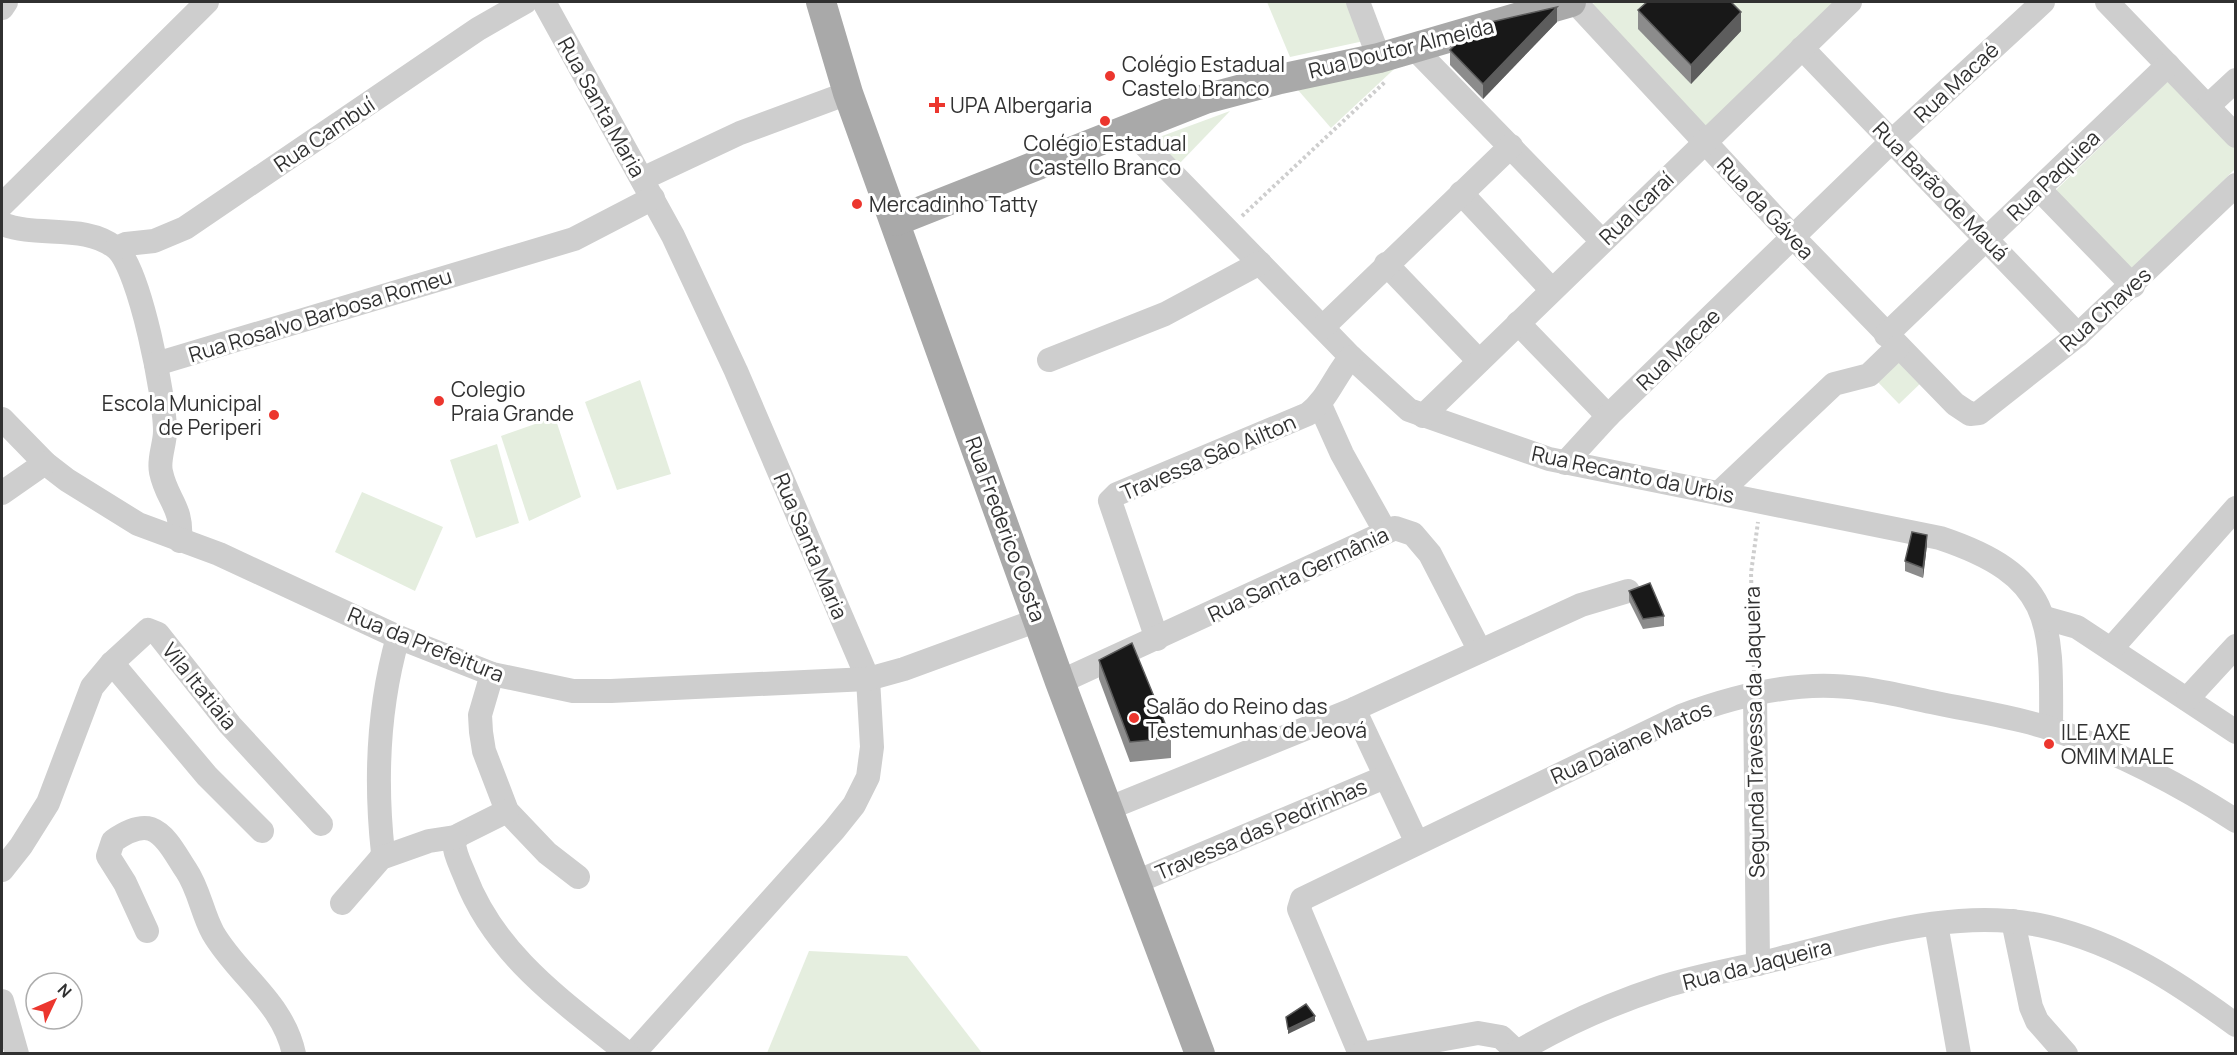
<svg xmlns="http://www.w3.org/2000/svg" width="2237" height="1055" viewBox="0 0 2237 1055" font-family="Manrope,sans-serif">
<rect width="100%" height="100%" fill="#fff"/>
<g fill="#e5eedf">
<path d="M1267 2H1346L1364 41 1290 57Z"/>
<path d="M1598 2H1839L1706 129 1585 6Z"/>
<path d="M1406 58 1331 128 1298 90Z"/>
<path d="M2168 81 2235 149V169L2131 271 2054 192Z"/>
<path d="M1230 111 1178 165 1154 139Z"/>
<path d="M1897 354 1925 379 1899 404 1875 379Z"/>
<path d="M640 380 671 474 617 490 585 402Z"/>
<path d="M555 417 581 497 529 521 501 436Z"/>
<path d="M497 444 519 523 476 538 450 460Z"/>
<path d="M362 492 443 527 415 591 335 552Z"/>
<path d="M809 951 907 956 982 1053H767Z"/>
</g>
<g fill="none" stroke-linecap="round" stroke-linejoin="round">
<g stroke="#cecece" stroke-width="4" stroke-dasharray="3 3" stroke-linecap="butt">
<path d="M1242 216 1385 82"/>
<path d="M1754 673 1751 573 1758 522"/>
</g>
<g stroke="#cecece" stroke-width="24">
<path d="M544 2 673 236 736 371 868 679 872 747 868 777 854 805 834 830 633 1054"/>
<path d="M1358 2 1379 58"/>
<path d="M1575 2 1793 237 1955 404 1970 414 1979 413 2078 335 2236 185"/>
<path d="M2107 2 2236 136"/>
<path d="M2 8 6 2"/>
<path d="M1414 48 1602 241"/>
<path d="M1802 48 2078 335"/>
<path d="M2208 106 2236 80"/>
<path d="M1130 130 1351 357 1409 410 1549 459 1940 538C2054 576 2052 622 2051 729"/>
<path d="M642 179 740 133 848 93"/>
<path d="M2039 189 2133 286"/>
<path d="M1461 193 1551 289"/>
<path d="M2 205 207 2"/>
<path d="M2 224C37 238 85 223 116 248 140 268 165 398 165 431 165 445 158 459 161 472 167 501 183 506 180 541"/>
<path d="M117 248 126 244 154 241 185 228 478 29 525 2"/>
<path d="M1386 264 1479 361"/>
<path d="M1518 323 1608 416"/>
<path d="M1323 327 1511 146"/>
<path d="M1886 335 2168 65"/>
<path d="M1049 360 1165 314 1260 263"/>
<path d="M156 364 574 239 653 198"/>
<path d="M1320 405 1342 454 1385 531"/>
<path d="M1423 416 1850 2"/>
<path d="M2 419 45 463 67 480 138 524 219 554 398 637 492 674 573 691H611L868 679 904 669 1038 620"/>
<path d="M1565 463 1608 416 1892 141 2043 2"/>
<path d="M2 493 45 463"/>
<path d="M1719 493 1834 384 1869 375 1898 347"/>
<path d="M2045 618 2077 627 2236 732"/>
<path d="M1157 639 1110 501 1117 494 1308 414C1328 399 1335 375 1351 357"/>
<path d="M2111 649 2236 508"/>
<path d="M112 663 207 776 262 831"/>
<path d="M492 674 480 715 481 732 484 751 507 811 547 853 578 877"/>
<path d="M1060 682 1395 528 1413 534 1430 554 1480 651"/>
<path d="M1755 693 1758 964"/>
<path d="M2187 699 2236 646"/>
<path d="M1354 709 1417 843"/>
<path d="M1107 809 1354 709 1581 605 1628 591"/>
<path d="M507 811 459 835 454 842C454 853 461 866 465 876 496 957 564 1002 628 1054"/>
<path d="M381 858 383 853C375 780 378 707 398 637"/>
<path d="M2 870 21 846 48 803 92 687 112 663 148 630 158 634 230 725 321 824"/>
<path d="M1136 882 1385 777"/>
<path d="M342 903 381 858 429 841 455 837"/>
<path d="M2013 921 2031 1007 2037 1021 2066 1054"/>
<path d="M1936 924 1959 1054"/>
<path d="M147 931 125 883 108 856 113 841C123 834 138 825 151 829 167 835 177 857 186 870 199 889 202 913 213 933 238 976 283 1002 294 1054"/>
<path d="M2 1001 17 1054"/>
<path d="M1360 1054 1299 909 1302 899 1681 716C1729 698 1781 684 1833 686 1867 687 1902 696 1936 703 1974 711 2015 717 2052 729 2113 750 2181 785 2236 821"/>
<path d="M1361 1054 1478 1033 1501 1037 1517 1052"/>
<path d="M1514 1054C1561 1026 1610 1004 1662 987 1702 974 1745 968 1785 957 1870 936 1961 906 2048 927 2120 944 2177 982 2236 1025"/>
</g>
<g stroke="#a9a9a9" stroke-width="30">
<path d="M821 2 848 93 1060 682 1200 1054"/>
<path d="M896 221 1205 99 1280 79 1379 58 1571 2"/>
</g>
</g>
<g fill="#8c8c8c">
<path d="M1638 10 1741 31 1691 84 1638 29Z"/>
<path d="M1557 22 1483 99 1450 65V50Z"/>
<path d="M1927 545 1923 578 1905 571V561Z"/>
<path d="M1629 591 1664 616V626L1643 629 1629 601Z"/>
<path d="M1099 660 1171 738V758L1130 762 1099 679Z"/>
</g>
<g fill="#5d5d5d">
<path d="M1557 7V22L1483 99V84Z"/>
<path d="M1741 12V31L1691 84V65Z"/>
<path d="M1927 535V545L1923 578V568Z"/>
<path d="M1315 1016V1021L1288 1034V1029Z"/>
</g>
<g fill="#181818" stroke="#5d5d5d" stroke-width="1.5">
<path d="M1647 2H1731L1741 12 1691 65 1638 10Z"/>
<path d="M1557 7 1483 84 1450 50 1474 26Z"/>
<path d="M1912 532 1927 535 1923 568 1905 561Z"/>
<path d="M1650 583 1664 616 1643 619 1629 591Z"/>
<path d="M1132 643 1171 738 1130 742 1099 660Z"/>
<path d="M1306 1004 1315 1016 1288 1029 1286 1017Z"/>
</g>
<g fill="#ec362e" stroke="#fff" stroke-width="2">
<circle cx="1110" cy="76" r="6"/>
<path d="M934 96h6v6h6v6h-6v6h-6v-6h-6v-6h6z"/>
<circle cx="1105" cy="121" r="6"/>
<circle cx="857" cy="204" r="6"/>
<circle cx="439" cy="401" r="6"/>
<circle cx="274" cy="415" r="6"/>
<circle cx="1134" cy="718" r="6"/>
<circle cx="2049" cy="744" r="6"/>
</g>
<g text-anchor="middle" dominant-baseline="central" stroke-width="6" stroke-linejoin="round" paint-order="stroke">
<g font-size="21" fill="#313131" stroke="#fff">
<text transform="translate(1401 48) rotate(-14)">Rua Doutor Almeida</text>
<text transform="translate(1956 82) rotate(-43)">Rua Macaé</text>
<text transform="translate(602 107) rotate(61)">Rua Santa Maria</text>
<text transform="translate(324 134) rotate(-34)">Rua Cambuí</text>
<text transform="translate(2053 175) rotate(-44)">Rua Paquiea</text>
<text transform="translate(1941 191) rotate(46)">Rua Barão de Mauá</text>
<text transform="translate(1636 208) rotate(-44)">Rua Icaraí</text>
<text transform="translate(1766 208) rotate(47)">Rua da Gávea</text>
<text transform="translate(2105 309) rotate(-42)">Rua Chaves</text>
<text transform="translate(320 315) rotate(-17)">Rua Rosalvo Barbosa Romeu</text>
<text transform="translate(1678 349) rotate(-44)">Rua Macae</text>
<text transform="translate(1208 457) rotate(-23)">Travessa Sâo Ailton</text>
<text transform="translate(1633 474) rotate(12)">Rua Recanto da Urbis</text>
<text transform="translate(1006 529) rotate(70)">Rua Frederico Costa</text>
<text transform="translate(811 546) rotate(67)">Rua Santa Maria</text>
<text transform="translate(1298 574) rotate(-25)">Rua Santa Germânia</text>
<text transform="translate(426 644) rotate(22)">Rua da Prefeitura</text>
<text transform="translate(200 686) rotate(51)">Vila Itatiaia</text>
<text transform="translate(1754 732) rotate(-91)">Segunda Travessa da Jaqueira</text>
<text transform="translate(1631 742) rotate(-24)">Rua Daiane Matos</text>
<text transform="translate(1261 829) rotate(-23)">Travessa das Pedrinhas</text>
<text transform="translate(1757 964) rotate(-14)">Rua da Jaqueira</text>
</g>
<g font-size="21" fill="#313131" stroke="#fff" text-anchor="start">
<text x="1122" y="64">Colégio Estadual<tspan x="1122" dy="24">Castelo Branco</tspan></text>
<text x="950" y="105">UPA Albergaria</text>
<text x="1105" y="143" text-anchor="middle">Colégio Estadual<tspan x="1105" dy="24">Castello Branco</tspan></text>
<text x="869" y="204">Mercadinho Tatty</text>
<text x="451" y="389">Colegio<tspan x="451" dy="24">Praia Grande</tspan></text>
<text x="262" y="403" text-anchor="end">Escola Municipal<tspan x="262" dy="24">de Periperi</tspan></text>
<text x="1146" y="706">Salão do Reino das<tspan x="1146" dy="24">Testemunhas de Jeová</tspan></text>
<text x="2061" y="732">ILE AXE<tspan x="2061" dy="24">OMIM MALE</tspan></text>
</g>
</g>
<rect width="2237" height="1055" fill="none" stroke="#313131" stroke-width="6"/>
<g transform="translate(54 1001) rotate(46)"><circle r="28" fill="#ffffff" stroke="#adadad" stroke-width="1.5"/>
<path d="M0-4.5L10 22L0 15L-10 22Z" fill="#ec362e"/>
<text y="-9" font-size="16" font-weight="bold" text-anchor="middle" fill="#313131">N</text>
</g>
</svg>
